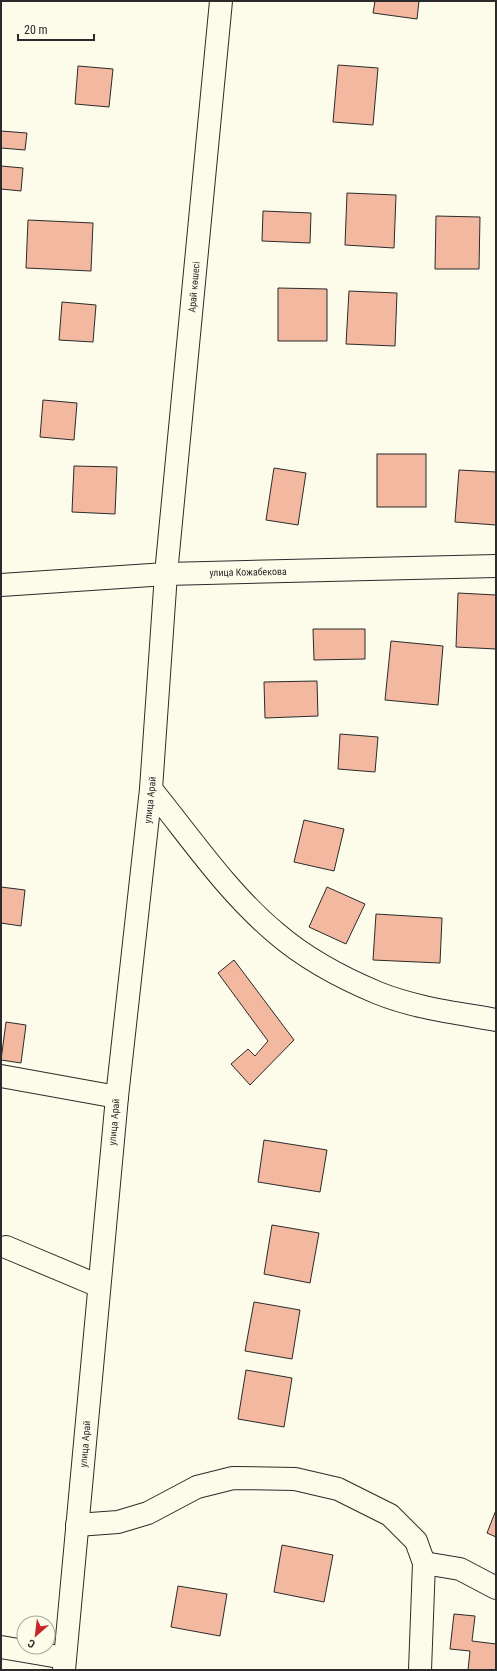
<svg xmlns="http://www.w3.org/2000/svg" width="497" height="1671" viewBox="0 0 497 1671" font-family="'Roboto Condensed',sans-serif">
<rect width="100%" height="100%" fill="#fdfbea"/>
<g fill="#f2b8a0" stroke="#2b2b2b">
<path d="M375 1H419L417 19 373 13Z"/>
<path d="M338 65 378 68 373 125 333 122Z"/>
<path d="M78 66 113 69 109 107 75 104Z"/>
<path d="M1 131 27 133 25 150 1 148Z"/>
<path d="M1 166 23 168 21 191 1 189Z"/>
<path d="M347 193 396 195 394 248 345 245Z"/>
<path d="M263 211 311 213 310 243 262 241Z"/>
<path d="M436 216 480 217 479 269H435Z"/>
<path d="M28 220 93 223 91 271 26 268Z"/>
<path d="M278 288 327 289V341H278Z"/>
<path d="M349 291 397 293 395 346 346 344Z"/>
<path d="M62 302 96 305 93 342 59 340Z"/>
<path d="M43 400 77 403 74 440 40 437Z"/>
<rect x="377" y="454" width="49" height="53"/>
<path d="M74 466 117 467 115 514 72 512Z"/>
<path d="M274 468 306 473 298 525 266 520Z"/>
<path d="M459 470 496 472V525L455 522Z"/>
<path d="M458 593 496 595V649L456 647Z"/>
<path d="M313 629H365V659L314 660Z"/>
<path d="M391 641 443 646 438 705 385 700Z"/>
<path d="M317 681 318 716 265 718 264 682Z"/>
<path d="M340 734 378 737 375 772 338 769Z"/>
<path d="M304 820 344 829 334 871 294 862Z"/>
<path d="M1 887 25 890 21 926 1 923Z"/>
<path d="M327 887 365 904 346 944 309 927Z"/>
<path d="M376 914 442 918 440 963 373 960Z"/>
<path d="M234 960 294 1040 250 1085 231 1064 248 1049 255 1056 268 1041 218 973Z"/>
<path d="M6 1022 26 1025 21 1063 1 1060Z"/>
<path d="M264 1140 327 1150 320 1192 258 1182Z"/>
<path d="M272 1225 319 1233 310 1283 264 1274Z"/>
<path d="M254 1302 300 1310 292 1359 245 1351Z"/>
<path d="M246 1370 292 1378 284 1427 238 1419Z"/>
<path d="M496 1510V1537L487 1533Z"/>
<path d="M282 1545 333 1555 324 1602 274 1592Z"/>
<path d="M178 1586 227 1594 220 1636 171 1627Z"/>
<path d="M454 1614 475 1616 472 1641 496 1644V1670H468L470 1651 450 1649Z"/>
</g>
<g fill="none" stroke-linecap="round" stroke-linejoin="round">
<defs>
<g id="street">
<path d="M151 789C191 838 227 892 276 933 306 959 342 978 378 993 415 1008 457 1013 496 1020"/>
<path d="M1 1076 117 1097"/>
<path d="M6 1247 99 1286"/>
<path d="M77 1525 118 1522 148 1513 197 1487 233 1478 295 1479 338 1489 390 1515 416 1541 424 1563 420 1670"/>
<path d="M424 1563 460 1569 496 1588"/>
<path d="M1 1647 65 1658"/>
<path d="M64 1670 117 1097 151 789 166 574"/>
</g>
<g id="secondary">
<path d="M166 574 221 1"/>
<path d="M1 585 166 574 496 566"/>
</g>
</defs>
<use href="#street" stroke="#2b2b2b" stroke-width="24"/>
<use href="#secondary" stroke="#2b2b2b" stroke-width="24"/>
<use href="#street" stroke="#fdfbea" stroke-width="22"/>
<use href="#secondary" stroke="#fdfbea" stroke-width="22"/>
</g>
<g text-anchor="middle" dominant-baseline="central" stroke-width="3" stroke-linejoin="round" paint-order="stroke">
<g font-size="10" fill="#2b2b2b" stroke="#fdfbea">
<text transform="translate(194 287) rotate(-85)">Арай көшесі</text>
<text transform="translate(248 572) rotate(-1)">улица Кожабекова</text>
<text transform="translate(150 800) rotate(-84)">улица Арай</text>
<text transform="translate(114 1122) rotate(-85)">улица Арай</text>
<text transform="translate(85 1444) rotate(-85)">улица Арай</text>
</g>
</g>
<rect width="497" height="1671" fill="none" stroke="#2b2b2b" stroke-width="4"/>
<g transform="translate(36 1635) rotate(208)"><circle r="19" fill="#fdfbea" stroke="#a9a89e"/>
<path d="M0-3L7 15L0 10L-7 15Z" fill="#c62828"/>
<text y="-6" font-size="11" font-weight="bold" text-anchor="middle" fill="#2b2b2b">С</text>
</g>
<path d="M18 34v6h76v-6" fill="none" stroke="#2b2b2b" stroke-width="2"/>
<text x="24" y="34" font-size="12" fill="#2b2b2b" stroke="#fdfbea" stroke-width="3" paint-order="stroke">20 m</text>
</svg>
